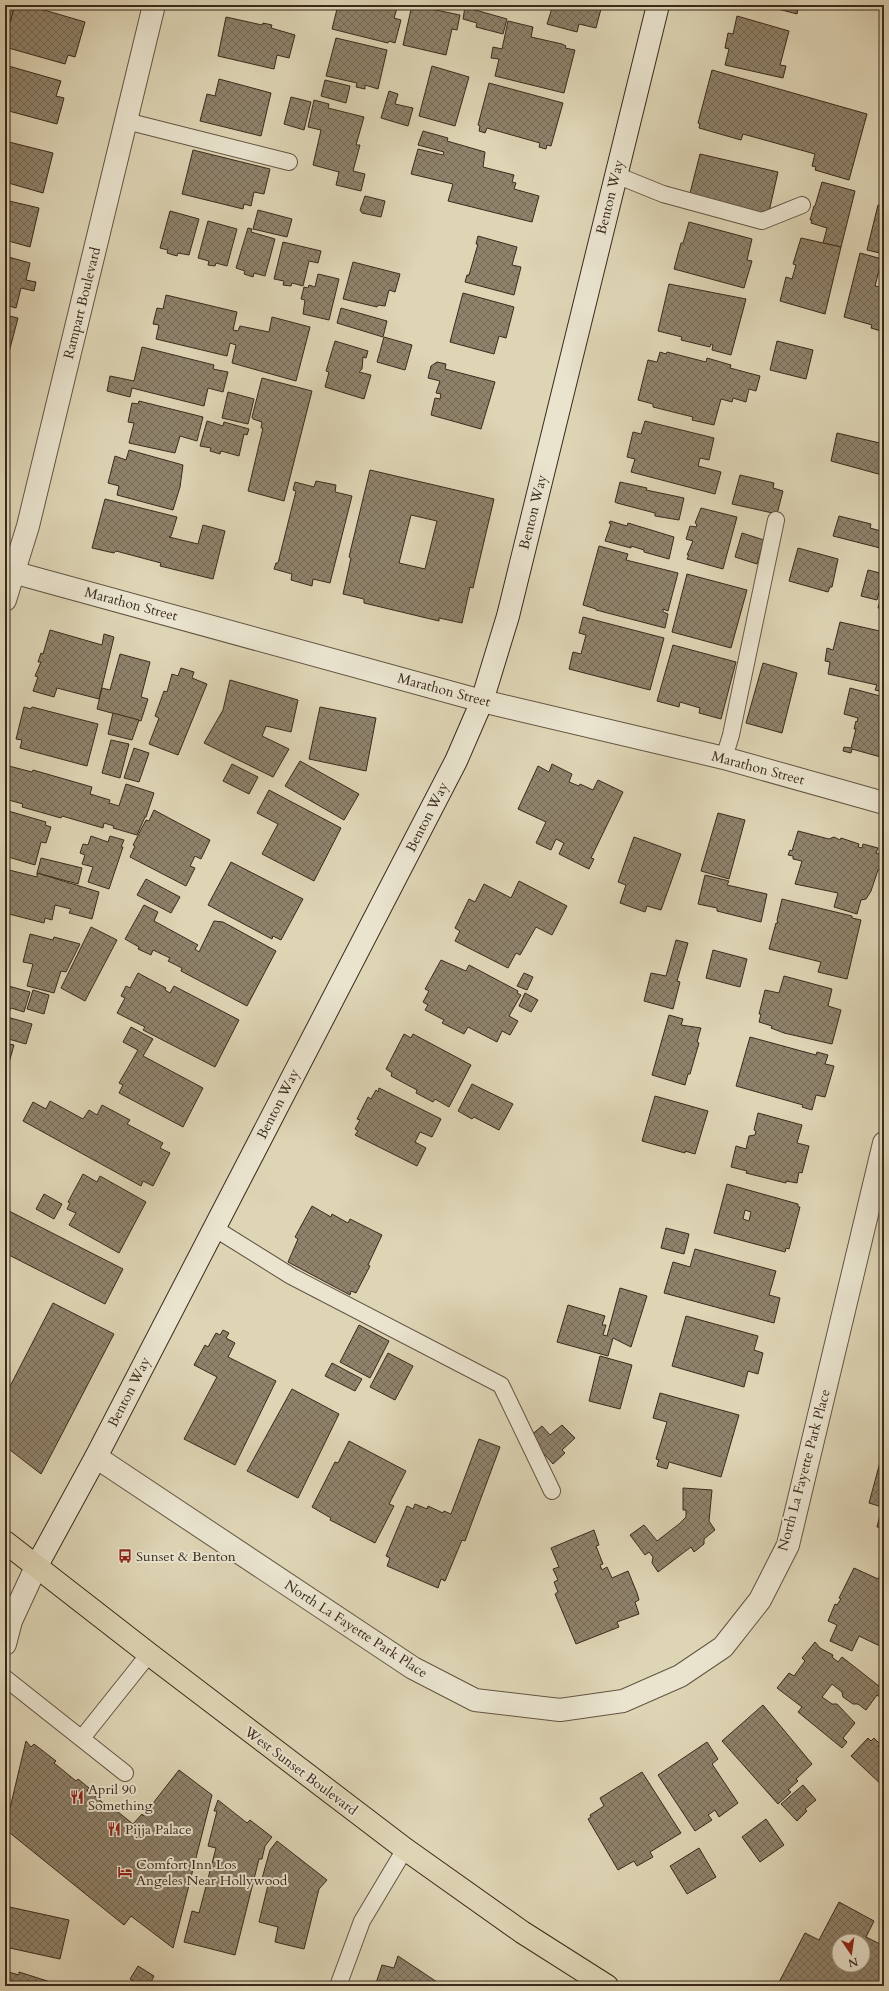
<svg xmlns="http://www.w3.org/2000/svg" width="889" height="1991" viewBox="0 0 889 1991" font-family="Cardo,serif">
<defs>
<pattern id="building-cross-hatch" width="8" height="8" patternUnits="userSpaceOnUse"><rect width="8" height="8" fill="#8f836c"/><path d="M0 0l8 8M0 8l8-8" fill="none" stroke="#766b58"/></pattern>
</defs>
<rect width="100%" height="100%" fill="#ded5b5"/>
<filter id="stains"><feTurbulence type="fractalNoise" baseFrequency=".005" numOctaves="4"/><feColorMatrix values="0 0 0 0 .2 0 0 0 0 .09 0 0 0 0 .02 0 0 0 .5 -.17"/></filter>
<radialGradient id="worn" r=".72"><stop offset=".6" stop-color="#630" stop-opacity="0"/><stop offset="1" stop-color="#630" stop-opacity=".3"/></radialGradient>
<g fill="url(#building-cross-hatch)" stroke="#3a2a1c" fill-rule="evenodd">
<path d="M5 5H15L5 40Z"/>
<path d="M15 5H27L85 22 75 57 68 55 65 64 5 47V40Z"/>
<path d="M338 5H398L394 18 401 20 395 43 389 41 388 43 332 29Z"/>
<path d="M412 5 460 15 457 30 452 29 446 55 403 45Z"/>
<path d="M553 5H602L596 28 579 24 577 32 547 24Z"/>
<path d="M763 5H799L797 14Z"/>
<path d="M465 7 507 19 503 34 476 27 477 23 463 19Z"/>
<path d="M737 16 789 31 780 65 786 66 783 78 725 65 729 49 725 48 728 33 733 34Z"/>
<path d="M226 17 262 25 263 23 272 25 271 28 295 35 289 58 277 55 274 69 218 56Z"/>
<path d="M508 21 533 27 531 37 562 44 566 46 565 48 575 50 564 93 495 76 499 59 491 58 493 47 502 49Z"/>
<path d="M336 38 387 50 378 89 365 85V89L356 87 357 83 326 76Z"/>
<path d="M5 65 61 81 56 96 64 98 57 124 5 110Z"/>
<path d="M432 66 469 77 455 126 419 116Z"/>
<path d="M712 70 867 114 849 180 815 170 816 167 812 166 815 154 743 134 741 140 699 128 700 124 698 123Z"/>
<path d="M219 79 271 93 261 136 200 121 207 94 215 96Z"/>
<path d="M325 80 350 86 346 103 321 96Z"/>
<path d="M489 83 563 103 551 146 547 145 546 149 539 147 540 143 487 128 485 133 479 131 480 126 478 125Z"/>
<path d="M389 91 398 94 395 104 413 108 408 126 381 118Z"/>
<path d="M291 97 311 102 304 130 284 124Z"/>
<path d="M314 100 329 104 328 108 364 117 356 145H360L353 171 365 174 361 191 336 185 339 172 313 165 321 130 308 127Z"/>
<path d="M423 131 448 138 447 141 485 152 483 167 514 175 512 182 516 183 514 189 539 196 532 222 448 201 453 184 411 174 418 149 443 155 444 152 418 145Z"/>
<path d="M5 141 53 153 43 193 5 182Z"/>
<path d="M193 150 270 169 264 194 254 192 251 206 244 204 243 209 182 194Z"/>
<path d="M700 154 778 172 768 216 689 197Z"/>
<path d="M822 182 855 191 841 247 823 243 827 228 811 223 812 220H810L814 206H815Z"/>
<path d="M365 196 385 201 381 217 362 213 360 210Z"/>
<path d="M5 200 39 208 30 247 5 240Z"/>
<path d="M878 205 884 206V254L867 250Z"/>
<path d="M258 210 292 219 287 237 253 229Z"/>
<path d="M170 211 199 219 189 255 178 253 177 256 167 253 168 250 160 248Z"/>
<path d="M208 221 237 229 227 266 216 263 215 266 208 265 209 261 198 258Z"/>
<path d="M689 222 752 239 747 260 752 261 744 288 674 269 681 243H683Z"/>
<path d="M248 228 252 229 251 232 275 239 265 276 254 273 253 277 244 274 245 271 236 268Z"/>
<path d="M478 236 517 247 512 265 521 267 514 295 465 282 467 275H469L478 244H476Z"/>
<path d="M801 238 841 247 825 314 780 301 786 277 792 279 796 265 793 264Z"/>
<path d="M283 242 321 251 318 263 309 261 303 286 292 283 291 286 283 285 284 281 274 279Z"/>
<path d="M860 253 882 259 875 286 884 288V332L871 328 872 325 844 317Z"/>
<path d="M5 256 30 263 26 280 36 282 34 291 21 288 16 308 5 305Z"/>
<path d="M353 262 400 274 395 292 389 290 385 306 378 305 377 307 343 299Z"/>
<path d="M318 274 339 279 329 320 303 314 305 300 301 299 304 287 308 288 309 285 315 287Z"/>
<path d="M669 284 746 299 731 355 712 350 713 345 711 344 710 347 681 340 682 337 658 331Z"/>
<path d="M463 293 514 307 506 338 499 336 494 354 450 342Z"/>
<path d="M166 295 237 312 233 330 238 331 240 326 269 332 272 317 310 327 296 381 232 363 236 345 230 343 227 356 156 339 159 325 153 324 157 308 163 309Z"/>
<path d="M341 308 387 321 383 337 337 323Z"/>
<path d="M5 315 18 318 8 356H5Z"/>
<path d="M384 337 412 345 405 370 377 362Z"/>
<path d="M335 341 368 351 366 358 363 357 362 369 359 372 371 375 364 399 325 387 329 372 326 371Z"/>
<path d="M777 341 813 350 806 379 770 370Z"/>
<path d="M142 347 214 365 213 369 228 372 223 392 208 388 204 406 132 388 130 397 107 391 110 376 134 381Z"/>
<path d="M660 352 666 354 667 352 706 362 707 358 731 365 730 368 760 376 756 391 749 389 746 402 733 398 732 402 721 399 714 425 692 420 693 417 653 407V404L638 400 648 360 657 362Z"/>
<path d="M437 362 446 364 445 369 495 382 481 429 431 415 435 398 440 399 441 394 436 393 440 381 428 378 431 366Z"/>
<path d="M262 378 312 391 284 501 248 491 263 428H261L262 422 253 419 252 417Z"/>
<path d="M228 392 254 399 248 424 222 418Z"/>
<path d="M139 401 203 417 197 441 180 436 175 453 129 443 134 423 128 422 132 403 138 404Z"/>
<path d="M207 421 223 426 224 422 249 429 247 435 244 434 239 456 221 451 220 454 210 451 211 448 200 446Z"/>
<path d="M645 421 714 438 709 460 700 458 698 466 721 472 715 494 631 472 635 459 627 457 633 432 641 434Z"/>
<path d="M837 433 884 444V477L881 476 882 475 831 461Z"/>
<path d="M129 450 183 465 180 487 173 510 117 495 119 486 108 483 115 456 126 460Z"/>
<path d="M370 470 494 499 473 588 470 587 462 623 439 618V621L364 603V599L343 594 351 558 349 557ZM411 515 437 521 425 569 399 563Z"/>
<path d="M740 475 774 483 773 488 783 491 777 514 732 504Z"/>
<path d="M316 481 336 485 335 492 352 496 330 583 313 579 312 586 291 580 292 574 274 569 276 563H278L296 491 293 490 295 482 314 487Z"/>
<path d="M620 482 647 488 646 490 684 498 679 520 655 516V513L617 503 615 502Z"/>
<path d="M105 499 177 517 171 536 169 537 198 544 203 525 225 531 213 579 160 566 161 563 116 551 114 553 92 548Z"/>
<path d="M701 508 737 517 723 569 687 559 689 555H687L693 541 686 539 690 526 696 527 697 524 695 523Z"/>
<path d="M839 516 871 524 870 528 881 531 884 520V549L833 536Z"/>
<path d="M610 521 627 526 628 523 674 537 669 559 644 552V550L631 546V548L605 541 611 524 609 523Z"/>
<path d="M742 533 764 540 757 564 735 557Z"/>
<path d="M599 546 628 554 626 560 678 573 668 611 663 609V612L668 614 665 628 596 610V609L583 605Z"/>
<path d="M798 548 838 559 832 587H830L828 592 789 581Z"/>
<path d="M868 570 884 574 877 600 861 596Z"/>
<path d="M687 574 747 590 731 648 672 632Z"/>
<path d="M884 586V609L878 608Z"/>
<path d="M583 617 664 638 650 690 569 669 573 652 581 654 586 635 579 633Z"/>
<path d="M840 622 884 632V692L875 690 877 685 828 674 830 662 825 661 827 648 833 650Z"/>
<path d="M50 630 102 645 104 634 114 637 99 699 57 688 54 697 33 691 38 677 35 676 41 662H38L41 653 43 654Z"/>
<path d="M673 645 736 662 721 719 699 713 700 708 680 702 679 707 657 701Z"/>
<path d="M120 654 150 662 141 697 148 699 141 721 97 709 102 688 110 690Z"/>
<path d="M763 663 797 673 782 733 746 723Z"/>
<path d="M181 668 194 672 192 678 207 684 178 755 149 744 159 718 155 716 164 691 167 692 172 674 178 676Z"/>
<path d="M230 680 298 700 291 732 266 726 262 736 289 749 273 777 204 743 223 710Z"/>
<path d="M850 688 884 697V758L852 749 851 753 843 751 844 747 851 748 856 729H854L856 721 857 722 858 718 844 714Z"/>
<path d="M24 707 31 709 32 707 98 724 87 766 20 748 22 740 16 739Z"/>
<path d="M320 707 376 718 366 771 309 759Z"/>
<path d="M113 713 139 720 132 740 108 734Z"/>
<path d="M111 740 129 744 120 778 102 773Z"/>
<path d="M134 748 149 753 139 782 124 778Z"/>
<path d="M300 761 359 794 344 820 285 786Z"/>
<path d="M232 764 258 777 249 794 223 781Z"/>
<path d="M552 764 572 774 569 782 579 786 580 784 593 790 598 780 623 792 591 858 594 859 589 869 559 854 564 843 556 839 551 850 536 843 546 822 518 809 538 766 549 772Z"/>
<path d="M5 765 32 772 33 770 92 787 90 794 110 800 109 803 119 806 126 784 154 793 146 817H145L137 835 113 828 114 826 104 823 103 828 62 816 61 818 22 807 23 804 5 799Z"/>
<path d="M269 790 341 828 314 881 262 854 278 824 257 813Z"/>
<path d="M5 810 46 822 45 825 51 827 46 843 41 842 35 865 5 856Z"/>
<path d="M154 810 210 840 201 859 195 856 190 866 195 868 186 886 130 857 135 846 133 845 146 820 149 821Z"/>
<path d="M718 813 745 820 729 879 701 871Z"/>
<path d="M798 831 829 839 834 837 840 840 841 838 859 844 858 847 862 848 863 844 878 848 876 853 884 855 883 872 878 870 871 891 866 899 861 900 857 914 834 907 838 893 795 884 802 861 793 859V856L788 855 790 850 792 851Z"/>
<path d="M91 836 108 842 110 836 124 840 121 847H123L109 889 88 882 93 867 82 864 85 855 80 853 83 844 88 845Z"/>
<path d="M634 837 681 854 661 910 647 906 645 912 620 903 626 885 618 882Z"/>
<path d="M41 858 82 868 78 884 37 873Z"/>
<path d="M231 862 303 899 281 940 273 936 272 939 208 905Z"/>
<path d="M5 869 37 877V873L99 892 92 919 69 913 71 909 55 905 52 920 45 918 44 923 5 913Z"/>
<path d="M705 875 729 881 727 885 767 894 761 922 717 911V908L698 904Z"/>
<path d="M146 879 180 897 171 913 137 895Z"/>
<path d="M519 881 567 906 552 935 536 927 520 955 516 953 508 968 455 941 460 931 455 928 469 899 475 902 484 884 511 898Z"/>
<path d="M782 899 852 916V918L861 920 847 979 818 972 821 962 769 949 776 923H778L777 920Z"/>
<path d="M144 905 158 912 154 921 198 945 195 949 199 952 214 921 223 922 276 951 247 1006 181 971 182 968 168 961 170 958 153 950 151 955 138 949 139 947 125 939Z"/>
<path d="M91 927 117 940 85 1001 61 988Z"/>
<path d="M30 934 53 940 54 937 80 944 66 972 61 971 54 993 27 986 33 964 23 962Z"/>
<path d="M676 940 688 943 677 981 680 982 673 1009 644 1001 651 973 666 976Z"/>
<path d="M713 950 747 959 740 987 706 978Z"/>
<path d="M441 960 466 971 469 965 518 991 517 993 521 995 509 1016 518 1021 510 1035 502 1031 497 1042 468 1027 464 1034 442 1023 444 1020 425 1010 428 1005 423 1002 429 991 425 989Z"/>
<path d="M138 973 166 988 165 990 170 993 174 986 239 1020 215 1067 143 1030 145 1027 117 1013 125 998 121 996 126 986 130 988Z"/>
<path d="M524 973 533 977 527 990 517 986Z"/>
<path d="M784 976 832 989 828 1006 841 1010 832 1044 784 1033 771 1028 772 1026 759 1022 761 1014H759L765 990 779 993Z"/>
<path d="M5 985 30 992 24 1012 11 1008 9 1012 5 1010Z"/>
<path d="M33 990 49 995 44 1014 27 1009Z"/>
<path d="M525 993 538 1000 531 1012 519 1006Z"/>
<path d="M669 1015 683 1019 681 1025 701 1028 697 1042 699 1043 690 1074H688L685 1085 652 1075Z"/>
<path d="M7 1017 32 1024 26 1044 5 1038Z"/>
<path d="M131 1027 153 1039 143 1056 203 1088 183 1127 119 1093 123 1085 119 1083 138 1050 123 1042Z"/>
<path d="M404 1034 411 1038 413 1034 471 1065 449 1107 435 1099 433 1102 416 1093 417 1090 391 1076 392 1073 386 1069Z"/>
<path d="M750 1037 816 1055 817 1052 828 1055 825 1064 834 1066 825 1097 816 1095 812 1110 802 1107 803 1105 736 1086Z"/>
<path d="M5 1043 14 1045 5 1077Z"/>
<path d="M472 1084 513 1104 499 1130 474 1117 472 1119 458 1111Z"/>
<path d="M379 1088 441 1119 432 1137 420 1132 415 1142 426 1148 417 1166 355 1135 358 1131 355 1129 360 1120 357 1119 368 1097 371 1099 376 1090 378 1092Z"/>
<path d="M655 1096 708 1111 695 1154 685 1151V1153L642 1141Z"/>
<path d="M50 1101 83 1119 89 1110 97 1115 102 1105 130 1120 127 1124 163 1143 160 1148 170 1153 153 1186 143 1181 141 1186 23 1121 33 1102 46 1109Z"/>
<path d="M758 1113 802 1125 797 1143 809 1146 802 1173 799 1172 797 1183 786 1181V1183L746 1173 747 1171 731 1167 736 1146 746 1149 749 1136 755 1135 756 1131 754 1130Z"/>
<path d="M83 1174 97 1182 100 1176 146 1202 119 1253 69 1225 76 1213 67 1209 70 1203 68 1202Z"/>
<path d="M727 1184 798 1204V1207H800L789 1249 786 1248 785 1252 714 1233ZM745 1210 751 1212 749 1221 743 1219Z"/>
<path d="M44 1194 62 1204 54 1219 36 1209Z"/>
<path d="M312 1206 331 1217 332 1214 348 1223 350 1219 382 1235 368 1265 370 1266 356 1293 351 1291 350 1295 288 1262 298 1239 295 1237Z"/>
<path d="M5 1209 123 1269 105 1304 5 1253Z"/>
<path d="M666 1228 689 1234 684 1254 661 1248Z"/>
<path d="M695 1249 776 1271 769 1295 780 1298 774 1323 664 1293 673 1262 690 1267Z"/>
<path d="M620 1288 647 1296 631 1347 613 1338 608 1356 557 1342 568 1305 605 1316 602 1325H606L603 1335 607 1336Z"/>
<path d="M53 1303 114 1334 41 1474 5 1446V1396Z"/>
<path d="M686 1316 758 1336 754 1350 763 1353 758 1374 748 1371 744 1387 672 1366Z"/>
<path d="M359 1325 389 1341 370 1378 340 1362Z"/>
<path d="M223 1330 229 1333 226 1338 235 1343 228 1357 276 1381 235 1465 184 1439 217 1377 194 1365 205 1345 208 1347 216 1333 220 1335Z"/>
<path d="M388 1353 413 1366 395 1400 370 1387Z"/>
<path d="M600 1356 632 1365 620 1409 589 1401Z"/>
<path d="M332 1363 362 1379 355 1391 325 1376Z"/>
<path d="M292 1389 339 1414 298 1498 247 1471Z"/>
<path d="M660 1393 739 1415 721 1477 669 1462 667 1469 657 1466 659 1460 656 1459 667 1422 653 1418Z"/>
<path d="M562 1425 575 1438 562 1450 565 1453 553 1464 529 1437 542 1426 550 1435Z"/>
<path d="M479 1439 500 1447 465 1541 462 1540 445 1581 441 1579 438 1588 387 1566 390 1558 386 1556 407 1506 413 1509 415 1504 427 1509 428 1506 443 1513 444 1511 451 1514Z"/>
<path d="M349 1441 406 1471 389 1504 394 1506 375 1543 330 1520 331 1518 312 1507 335 1462 338 1463Z"/>
<path d="M883 1451H884V1528L877 1527 882 1507 869 1503Z"/>
<path d="M683 1488 712 1490 709 1521 715 1530 704 1539V1544L694 1552 691 1547 658 1572 652 1563 653 1557 649 1552 645 1555 630 1535 644 1525 657 1541 679 1524 686 1517V1510H683Z"/>
<path d="M594 1530 599 1545 596 1546 603 1564 600 1565 602 1570 607 1567 612 1578 628 1571 637 1593 639 1600 635 1602 639 1614 617 1622 619 1627 576 1644 555 1594 558 1592 554 1582 558 1580 553 1569 559 1567 551 1548Z"/>
<path d="M854 1568 878 1579 884 1568V1648L859 1636 852 1651 830 1641 837 1625 828 1621 835 1604 837 1605 841 1599 839 1598Z"/>
<path d="M815 1642 820 1648 833 1655 832 1657 838 1662 842 1657 884 1690V1694L881 1698 877 1695 866 1710 858 1704H853L843 1697 842 1692 832 1684 822 1697 832 1704H837L855 1723 843 1738 847 1742 842 1748 798 1712 802 1707 777 1688 789 1673 794 1676 805 1661 802 1658Z"/>
<path d="M763 1705 812 1764 796 1779 798 1781 788 1790 791 1792 778 1804 722 1741Z"/>
<path d="M868 1738 871 1741 874 1738 880 1744 878 1746 880 1748 884 1743V1787L851 1756Z"/>
<path d="M26 1741 31 1747 34 1744 56 1761 54 1763 76 1781 78 1779 89 1788 87 1790 107 1806 108 1804 133 1824 142 1814 143 1816 179 1770 212 1795 173 1948 131 1916 124 1925 5 1829Z"/>
<path d="M707 1742 718 1759 712 1764 738 1803 719 1817 715 1810 708 1815 712 1820 695 1831 658 1775Z"/>
<path d="M642 1772 681 1833 650 1852 653 1857 637 1866 634 1861 618 1870 588 1819 591 1817 590 1815 604 1806 600 1798Z"/>
<path d="M803 1785 816 1800 805 1809 807 1811 797 1821 781 1804Z"/>
<path d="M218 1800 247 1823 250 1820 272 1837 265 1846 262 1859H259L235 1955 184 1942 192 1911 199 1913 216 1848 208 1846 217 1811H214Z"/>
<path d="M766 1819 784 1845 760 1862 742 1837Z"/>
<path d="M277 1841 327 1880 319 1889 304 1949 275 1942 278 1927 259 1922 268 1885 261 1882 270 1850Z"/>
<path d="M699 1848 716 1877 687 1894 670 1866Z"/>
<path d="M839 1902 874 1921 866 1937 884 1946V1986H777L805 1933 819 1940ZM839 1941H863V1965H839Z"/>
<path d="M5 1906 69 1920 60 1959 5 1947Z"/>
<path d="M398 1956 443 1986H375L382 1965 394 1968Z"/>
<path d="M138 1966 154 1976 149 1986H142L130 1979Z"/>
<path d="M5 1971 19 1975V1972L63 1986H5Z"/>
</g>
<g fill="none" stroke-linecap="round" stroke-linejoin="round">
<defs>
<g id="lane">
<path d="M126 121 289 162"/>
<path d="M616 175 663 194 762 221 802 205"/>
<path d="M724 758 731 735 776 520"/>
<path d="M214 1228 291 1276 501 1385 552 1491"/>
<path d="M5 1678 125 1773"/>
<path d="M82 1738 149 1654"/>
<path d="M338 1986 362 1921 405 1849"/>
</g>
<g id="street">
<path d="M5 570 482 701 724 758 884 803"/>
<path d="M5 600 28 526 154 5"/>
<path d="M96 1457 413 1668 475 1700 560 1710 623 1701 680 1676 723 1647 760 1600 788 1545 884 1143"/>
<path d="M5 1644 11 1621 36 1567"/>
</g>
<path id="secondary" d="M36 1567 96 1457 456 761 482 701 508 616 658 5"/>
<path id="primary" d="M5 1542 149 1654 405 1849 522 1932 607 1986"/>
</defs>
<use href="#lane" stroke="#635542" stroke-width="18"/>
<use href="#street" stroke="#635542" stroke-width="24"/>
<use href="#secondary" stroke="#3a2a1c" stroke-width="24"/>
<use href="#primary" stroke="#3a2a1c" stroke-width="24"/>
<use href="#lane" stroke="#eae4cf" stroke-width="16"/>
<use href="#street" stroke="#eae4cf" stroke-width="22"/>
<use href="#secondary" stroke="#eae4cf" stroke-width="22"/>
<use href="#primary" stroke="#ded5b5" stroke-width="22"/>
</g>
<defs>
<symbol id="bus-bare" viewBox="-9 -9 18 18"><path d="M-5-6H5V4H4V6H2V4H-2V6H-4V4H-5ZM-3.5-4V0h7V-4ZM-3.5 1.2v1.5H-2V1.2ZM2 1.2v1.5H3.5V1.2Z" fill="#8f2418" stroke="#eae4cf" stroke-width="2.5" paint-order="stroke"/></symbol>
<symbol id="restaurant-bare" viewBox="-9 -9 18 18"><path d="M-5-6h1v4h1v-4h1v4h1v-4h1v5L-1.5 .5V6h-2V.5L-5-1ZM5-6V6H3V1.5H1.5Q1.5-4 5-6Z" fill="#8f2418" stroke="#eae4cf" stroke-width="2.5" paint-order="stroke"/></symbol>
<symbol id="hotel-bare" viewBox="-9 -9 18 18"><path d="M-6-4.5h1.5V1H6V5H4.5V3h-9V5H-6ZM-4 0a1.8 1.8 0 1 1 3.6 0ZM.5 0V-2.5h3Q6-2.5 6 0Z" fill="#8f2418" stroke="#eae4cf" stroke-width="2.5" paint-order="stroke"/></symbol>
</defs>
<g fill-rule="evenodd">
<use href="#bus-bare" x="115" y="1546" width="20" height="20"/>
<use href="#restaurant-bare" x="67" y="1787" width="20" height="20"/>
<use href="#restaurant-bare" x="104" y="1819" width="20" height="20"/>
<use href="#hotel-bare" x="115" y="1862" width="20" height="20"/>
</g>
<g text-anchor="middle" dominant-baseline="central" stroke-width="4" stroke-linejoin="round" paint-order="stroke">
<g font-size="14" fill="#3a2a1c" stroke="#eae4cf">
<text transform="translate(610 197) rotate(-76)">Benton Way</text>
<text transform="translate(82 303) rotate(-76)">Rampart Boulevard</text>
<text transform="translate(533 512) rotate(-76)">Benton Way</text>
<text transform="translate(131 604) rotate(15)">Marathon Street</text>
<text transform="translate(444 690) rotate(15)">Marathon Street</text>
<text transform="translate(758 768) rotate(15)">Marathon Street</text>
<text transform="translate(427 817) rotate(-63)">Benton Way</text>
<text transform="translate(278 1104) rotate(-63)">Benton Way</text>
<text transform="translate(129 1392) rotate(-63)">Benton Way</text>
<text transform="translate(804 1470) rotate(-75)">North La Fayette Park Place</text>
<text transform="translate(356 1629) rotate(33)">North La Fayette Park Place</text>
<text transform="translate(301 1771) rotate(37)">West Sunset Boulevard</text>
</g>
<g font-size="14" fill="#3a2a1c" stroke="#eae4cf" text-anchor="start">
<text x="136" y="1556">Sunset &amp; Benton</text>
<text x="88" y="1789">April 90<tspan x="88" dy="16">Something</tspan></text>
<text x="125" y="1829">Pijja Palace</text>
<text x="136" y="1864">Comfort Inn Los<tspan x="136" dy="16">Angeles Near Hollywood</tspan></text>
</g>
</g>
<rect width="889" height="1991" fill="none" stroke="#ded5b5" stroke-width="20"/>
<rect x="6" y="6" width="877" height="1979" fill="none" stroke="#3a2a1c" stroke-width="2"/>
<rect x="10" y="10" width="869" height="1971" fill="none" stroke="#3a2a1c"/>
<g transform="translate(851 1953) rotate(167)"><circle r="19" fill="#eae4cf" stroke="#a49a87"/>
<path d="M0-3L7 15L0 10L-7 15Z" fill="#8f2418"/>
<text y="-6" font-size="11" font-weight="bold" text-anchor="middle" fill="#3a2a1c">N</text>
</g>
<rect width="100%" height="100%" filter="url(#stains)"/>
<rect width="100%" height="100%" fill="url(#worn)"/>
</svg>
